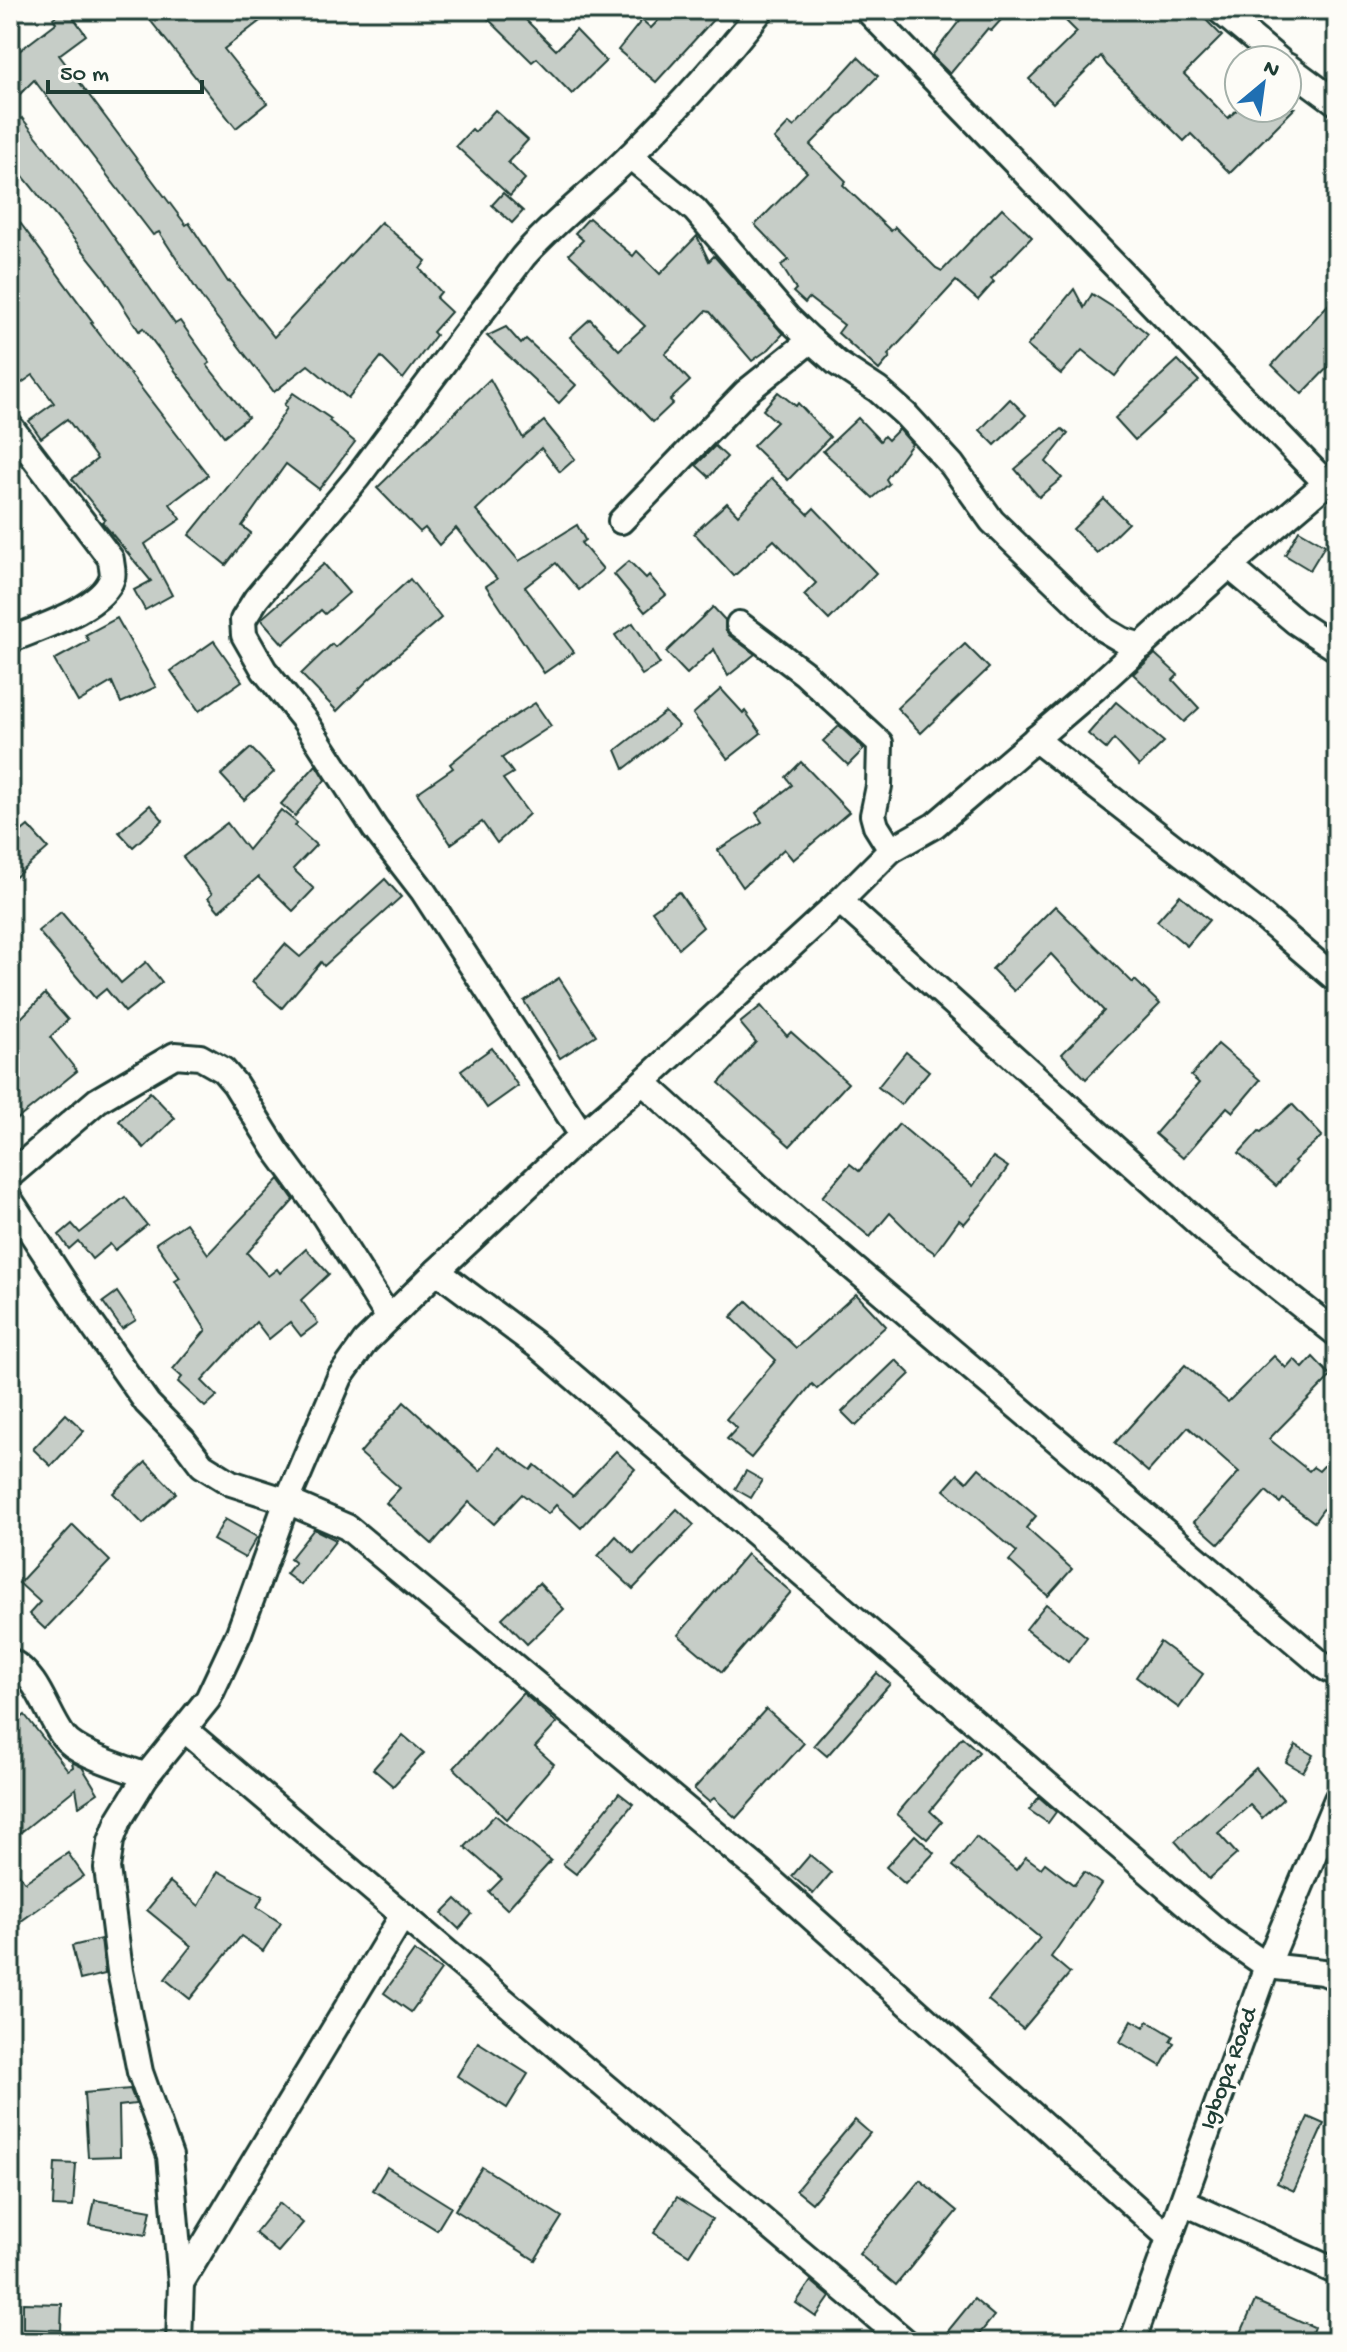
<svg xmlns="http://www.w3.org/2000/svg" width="1347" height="2352" viewBox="0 0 1347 2352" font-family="'Gochi Hand',sans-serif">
<rect width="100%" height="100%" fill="#fdfcf7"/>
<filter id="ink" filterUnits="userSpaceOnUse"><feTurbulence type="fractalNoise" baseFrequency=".0125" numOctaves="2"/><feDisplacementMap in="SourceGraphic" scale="16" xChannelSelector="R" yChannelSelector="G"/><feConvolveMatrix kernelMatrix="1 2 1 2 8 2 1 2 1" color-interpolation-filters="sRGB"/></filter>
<g filter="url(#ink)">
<g fill="#c6cdc7" stroke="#1f3d34" stroke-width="2">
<path d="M64 10H68L86 35 59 55 186 225 189 223 228 282 230 281 274 337 381 222 426 261 420 269 441 292 436 298 451 312 433 332 436 335 403 379 381 357 348 398 308 365 274 392 204 301 159 232 153 235 34 80 10 104V58L56 23 53 18Z"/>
<path d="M142 10H274L224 49 267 103 236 128Z"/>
<path d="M479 10H516L556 50 576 30 606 61 572 94 537 58 532 62Z"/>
<path d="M668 10H722L656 82 618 50 642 20 651 28Z"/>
<path d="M968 10H1010L991 31 988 28 950 74 932 56Z"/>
<path d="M1055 10H1196L1222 36 1184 74 1228 118 1239 108H1295L1230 173 1191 134 1184 141 1107 65 1101 56 1053 103 1029 79 1077 32Z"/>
<path d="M858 57 878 76 810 145 846 181 843 185 891 231 895 227 936 268 942 271 1002 208 1032 237 991 279 994 282 978 300 956 281 888 355 890 357 879 370 838 333 844 325 809 298 805 303 793 292 796 289 781 265 789 260 755 225 807 172 774 139 789 123 794 127Z"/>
<path d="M495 110 528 140 508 162 525 179 510 196 456 146 472 129 475 132Z"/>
<path d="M22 118 95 210 175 324 180 321 210 363 207 365 248 417 224 436 143 328 139 331 102 274 10 160V127Z"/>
<path d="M503 193 523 211 512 223 492 205Z"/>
<path d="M10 209 93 322 91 323 208 475 170 504 181 519 145 544 172 595 145 610 134 590 151 581 102 522 105 519 72 479 97 459 67 419 41 438 29 421 54 403 33 375 10 391Z"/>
<path d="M589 218 633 256 637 251 660 274 697 236 709 261 714 256 783 334 769 349 752 361 710 312 706 311 665 354 690 381 670 400 673 403 653 422 570 337 590 319 619 350 645 326 569 254 583 240 575 233Z"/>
<path d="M1074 289 1084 308 1092 294 1122 313 1148 334 1115 376 1082 350 1061 374 1027 346Z"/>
<path d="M1337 295V358L1302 394 1272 365Z"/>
<path d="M506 327 521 344 526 339 576 385 559 403 487 336Z"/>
<path d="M1178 360 1199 381 1135 440 1115 418Z"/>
<path d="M490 379 523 438 544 421 575 459 560 472 541 448 476 510 519 561 577 525 585 540 581 543 603 569 579 590 556 563 525 587 574 652 544 673 486 586 497 579 456 528 439 545 425 528 420 532 377 488Z"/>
<path d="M778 392 796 406 798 403 830 437 788 480 753 446 777 422 763 410Z"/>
<path d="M293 393 331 419 329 421 355 442 319 489 286 464 242 526 251 533 226 565 189 535 272 432 287 408 284 405Z"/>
<path d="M1010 399 1026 415 995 445 980 430Z"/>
<path d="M858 418 880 441 884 436 888 440 899 429 912 444 886 479 889 484 873 498 823 451Z"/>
<path d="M1062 429 1068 434 1046 462 1062 478 1039 497 1015 469Z"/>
<path d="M715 446 727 457 709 477 696 465Z"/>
<path d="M772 478 808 514 814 508 876 573 829 620 804 595 816 583 774 540 734 576 694 533 727 503 738 515Z"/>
<path d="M1104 499 1128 523 1097 553 1073 529Z"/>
<path d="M1299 530 1325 545 1310 570 1285 555Z"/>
<path d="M629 561 646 578 649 575 666 595 645 612 614 574Z"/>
<path d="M324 564 349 593 325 614 321 610 283 644 261 619Z"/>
<path d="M410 579 441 618 367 681 337 711 301 674 332 644 335 647Z"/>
<path d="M713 607 725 620V629L729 635 755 654 728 676 714 649 687 674 666 652Z"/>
<path d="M117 618 156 687 121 703 112 682 78 702 54 660 89 641 85 635Z"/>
<path d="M633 623 660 664 642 675 615 635Z"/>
<path d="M214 641 242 681 199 711 171 671Z"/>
<path d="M965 644 989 668 921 733 897 708Z"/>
<path d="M1155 654 1178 675 1173 680 1199 708 1184 722 1133 674Z"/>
<path d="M721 689 743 713 745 711 761 733 728 759 693 714Z"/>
<path d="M1116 702 1164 742 1139 766 1114 739 1106 749 1088 734Z"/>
<path d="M535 703 551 726 502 758 513 773 503 779 529 814 497 843 482 822 451 844 417 793 453 768 450 764 489 732Z"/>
<path d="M665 712 679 726 624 769 616 750Z"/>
<path d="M839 726 864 749 848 765 823 741Z"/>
<path d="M251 748 274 772 244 800 221 775Z"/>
<path d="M801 762 849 812 793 860 784 849 743 887 718 850 762 822 756 813 792 785 786 777Z"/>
<path d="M316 765 325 780 295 816 281 804Z"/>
<path d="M150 805 163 820 133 847 119 832Z"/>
<path d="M281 810 297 823 295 826 316 845 293 869 314 889 293 911 258 877 219 911 208 898 212 894 183 857 227 823 248 850Z"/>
<path d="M28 826 48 848 10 882V841Z"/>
<path d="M385 879 401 897 324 966 321 962 282 1008 252 982 285 944 300 957Z"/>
<path d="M679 892 703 927 679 948 652 911Z"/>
<path d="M1180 895 1209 920 1187 946 1157 921Z"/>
<path d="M1055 906 1133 983 1135 980 1160 1004 1086 1079 1062 1054 1104 1011 1051 954 1014 991 992 969Z"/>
<path d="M61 912 121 983 146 962 162 982 125 1012 106 989 95 998 38 931Z"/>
<path d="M559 978 596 1035 560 1058 524 1001Z"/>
<path d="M45 994 68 1020 50 1037 77 1071 10 1125V1047L20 1039 11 1028Z"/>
<path d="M761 1006 787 1036 791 1032 848 1083 790 1146 719 1083 756 1042 740 1023Z"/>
<path d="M1218 1044 1260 1080 1233 1112 1227 1107 1183 1158 1155 1134 1199 1083 1191 1076Z"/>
<path d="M492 1048 518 1086 487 1108 461 1070Z"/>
<path d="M906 1052 929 1071 901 1105 878 1087Z"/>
<path d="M150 1092 175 1118 144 1148 119 1121Z"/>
<path d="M1292 1104 1322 1136 1294 1161 1296 1163 1276 1186 1239 1153 1259 1131 1261 1132Z"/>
<path d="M899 1124 973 1186 993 1157 1008 1167 985 1200 964 1224 959 1220 935 1253 919 1242 890 1213 870 1237 822 1197 850 1164 859 1171Z"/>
<path d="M279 1179 294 1200 247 1253 268 1276 277 1269 280 1273 306 1249 329 1274 301 1300 318 1323 301 1336 290 1322 269 1339 256 1322 202 1381 217 1396 205 1407 178 1382 182 1377 173 1369 206 1330 175 1281 180 1278 156 1243 186 1223 208 1254Z"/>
<path d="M125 1197 147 1225 115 1250 110 1244 92 1259 78 1241 69 1249 59 1235 72 1224 80 1233Z"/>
<path d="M117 1292 136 1320 122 1329 103 1302Z"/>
<path d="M856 1294 886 1326 817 1389 812 1384 751 1458 727 1439 737 1428 726 1419 776 1360 731 1317 747 1301 796 1348Z"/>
<path d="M1274 1356 1286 1368 1294 1359 1303 1368 1313 1357 1331 1376 1269 1439 1309 1471 1313 1467 1319 1471 1337 1452V1490L1314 1522 1283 1499 1280 1503 1266 1491 1219 1544 1194 1522 1239 1472 1188 1427 1148 1472 1115 1443 1185 1365 1228 1402Z"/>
<path d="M896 1360 910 1374 856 1426 842 1412Z"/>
<path d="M404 1402 480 1471 498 1447 531 1470 535 1465 573 1496 616 1451 635 1469 581 1528 556 1505 548 1514 522 1494 494 1524 469 1502 432 1544 386 1503 400 1488 360 1453Z"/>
<path d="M66 1414 84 1431 51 1466 33 1449Z"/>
<path d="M146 1462 176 1493 143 1524 113 1493Z"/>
<path d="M979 1468 1036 1516 1026 1528 1072 1569 1048 1596 1009 1561 1017 1552 944 1490 958 1474 967 1482Z"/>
<path d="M746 1471 762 1480 751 1498 735 1489Z"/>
<path d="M677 1509 694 1525 633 1589 598 1556 616 1536 634 1554Z"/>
<path d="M225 1519 257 1537 245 1558 213 1540Z"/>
<path d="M73 1525 110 1561 45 1629 29 1614 40 1602 19 1583Z"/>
<path d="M314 1529 336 1540 301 1585 286 1574 295 1563 290 1559Z"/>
<path d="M747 1554 791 1592 722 1672 678 1635Z"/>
<path d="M539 1583 564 1609 527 1644 502 1618Z"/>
<path d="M1046 1604 1087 1637 1068 1662 1026 1629Z"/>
<path d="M1160 1642 1203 1674 1179 1708 1136 1677Z"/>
<path d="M877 1673 890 1684 827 1756 814 1745Z"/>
<path d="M523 1693 557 1723 535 1747 554 1764 507 1819 454 1768Z"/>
<path d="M766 1709 804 1743 736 1818 714 1798 709 1802 694 1789Z"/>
<path d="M25 1715 68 1770 73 1767 72 1762 82 1767 98 1793 79 1806 76 1788 10 1841V1727Z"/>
<path d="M403 1735 424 1753 393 1786 373 1769Z"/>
<path d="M962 1737 979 1752 930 1811 942 1822 927 1839 897 1814Z"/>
<path d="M1296 1745 1313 1755 1303 1772 1286 1762Z"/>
<path d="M1256 1768 1283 1799 1262 1818 1250 1805 1218 1833 1237 1854 1209 1879 1175 1841Z"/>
<path d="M619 1793 633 1804 576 1874 563 1864Z"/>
<path d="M1039 1797 1056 1812 1048 1823 1029 1810Z"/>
<path d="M495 1815 551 1861 507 1909 489 1892 502 1879 465 1847Z"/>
<path d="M915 1835 934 1853 905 1884 886 1867Z"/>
<path d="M976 1837 1016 1870 1026 1857 1041 1868 1045 1863 1074 1885 1084 1872 1101 1884 1051 1957 1070 1973 1023 2029 988 2000 1040 1938 953 1866Z"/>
<path d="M68 1853 84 1876 10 1929V1863L25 1882Z"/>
<path d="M810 1855 831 1873 813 1894 792 1876Z"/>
<path d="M218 1871 263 1896 257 1907 281 1923 263 1951 241 1936 190 1999 165 1979 191 1946 147 1910 170 1882 199 1906Z"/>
<path d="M456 1899 472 1914 459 1929 442 1913Z"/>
<path d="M101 1939 105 1974 80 1980 72 1946Z"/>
<path d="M414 1951 441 1970 411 2012 384 1993Z"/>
<path d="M1132 2020 1144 2027 1148 2021 1173 2036 1170 2041 1174 2043 1161 2066 1120 2042Z"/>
<path d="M478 2042 528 2074 507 2108 457 2076Z"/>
<path d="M130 2089 136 2104 119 2106 120 2156 88 2157 84 2093Z"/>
<path d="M1308 2117 1324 2124 1294 2191 1277 2183Z"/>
<path d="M855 2120 870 2133 812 2203 796 2190Z"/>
<path d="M55 2163 76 2164 73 2207 53 2206Z"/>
<path d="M387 2167 451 2207 437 2230 373 2190Z"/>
<path d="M482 2167 562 2217 535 2260 455 2210Z"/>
<path d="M920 2180 957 2211 896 2285 859 2254Z"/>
<path d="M677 2197 712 2219 689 2255 654 2233Z"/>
<path d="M95 2200 151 2210 146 2235 90 2225Z"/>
<path d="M279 2203 303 2223 278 2252 255 2233Z"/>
<path d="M811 2281 830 2297 816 2317 796 2303Z"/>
<path d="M974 2299 994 2316 973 2342H939Z"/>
<path d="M1255 2301 1314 2327 1308 2342H1237Z"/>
<path d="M23 2303 62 2304 61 2330 23 2329Z"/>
</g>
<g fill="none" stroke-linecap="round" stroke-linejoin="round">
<defs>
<g id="minor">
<path d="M867 10 1326 483"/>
<path d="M1219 10 1279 60"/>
<path d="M1287 66 1337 103"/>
<path d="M630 156 695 210 788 318 811 340 837 363 878 390 905 414 952 465 992 521 1105 630 1122 640 1142 646"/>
<path d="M10 426 111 559C111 565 114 572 112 578 102 609 38 628 10 640"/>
<path d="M621 521 746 392 811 340"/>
<path d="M1229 566 1296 622 1337 649"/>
<path d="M739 624 804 673 880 743 879 786 873 815 876 826 891 850"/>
<path d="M1035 739 1261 915 1337 980"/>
<path d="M840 901 1208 1232 1337 1334"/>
<path d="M643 1082 765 1193 1326 1668 1337 1673"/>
<path d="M582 1135 423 891 375 829 305 721 264 670 244 635 243 620 256 599 357 478 523 257C555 220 595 191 630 156 676 110 721 61 761 10"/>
<path d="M10 1175 98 1100 175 1055 200 1057 223 1070 235 1084 276 1150 325 1217 389 1318"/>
<path d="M10 1200 90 1322 147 1403 183 1440 202 1465 231 1483 287 1501 347 1527 759 1870 1170 2238"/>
<path d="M437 1271 539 1347 1221 1934 1267 1966 1323 1972 1337 1978"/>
<path d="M10 1661C39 1677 45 1711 63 1736 77 1755 124 1767 146 1776"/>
<path d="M184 1729 906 2342"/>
<path d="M1183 2202 1337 2272"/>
<path d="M181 2283 403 1915"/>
<path d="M179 2342 181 2283 170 2156 140 2072 120 1971 107 1868 111 1841 119 1820 146 1776 208 1699 239 1633 287 1501 340 1377 365 1342 437 1271 582 1135 643 1082 840 901 891 850 935 825 1095 688 1229 566 1337 474"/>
<path d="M1132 2342 1267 1966 1337 1799"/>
</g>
</defs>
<use href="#minor" stroke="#1f3d34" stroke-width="30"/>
<use href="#minor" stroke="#fdfcf7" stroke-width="24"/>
</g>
</g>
<g text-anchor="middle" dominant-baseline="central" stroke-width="7" stroke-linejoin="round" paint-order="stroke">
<g font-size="24" fill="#1f3d34" stroke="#fdfcf7">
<text transform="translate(1230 2069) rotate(-70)">Igbopa Road</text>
</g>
</g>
<rect width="1347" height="2352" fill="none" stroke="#fdfcf7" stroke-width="40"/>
<rect x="20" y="20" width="1307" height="2312" fill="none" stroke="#1f3d34" stroke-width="3" filter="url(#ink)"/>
<g transform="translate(1263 84) rotate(29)"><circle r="38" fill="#fdfcf7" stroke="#a4b0a9" stroke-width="2"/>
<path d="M0-6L14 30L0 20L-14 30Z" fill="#1f6fb2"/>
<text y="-12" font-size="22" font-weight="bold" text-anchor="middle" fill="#1f3d34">N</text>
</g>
<path d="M48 80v12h154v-12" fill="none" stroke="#1f3d34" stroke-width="4"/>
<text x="60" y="80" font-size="24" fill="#1f3d34" stroke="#fdfcf7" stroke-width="6" paint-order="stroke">50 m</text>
</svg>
